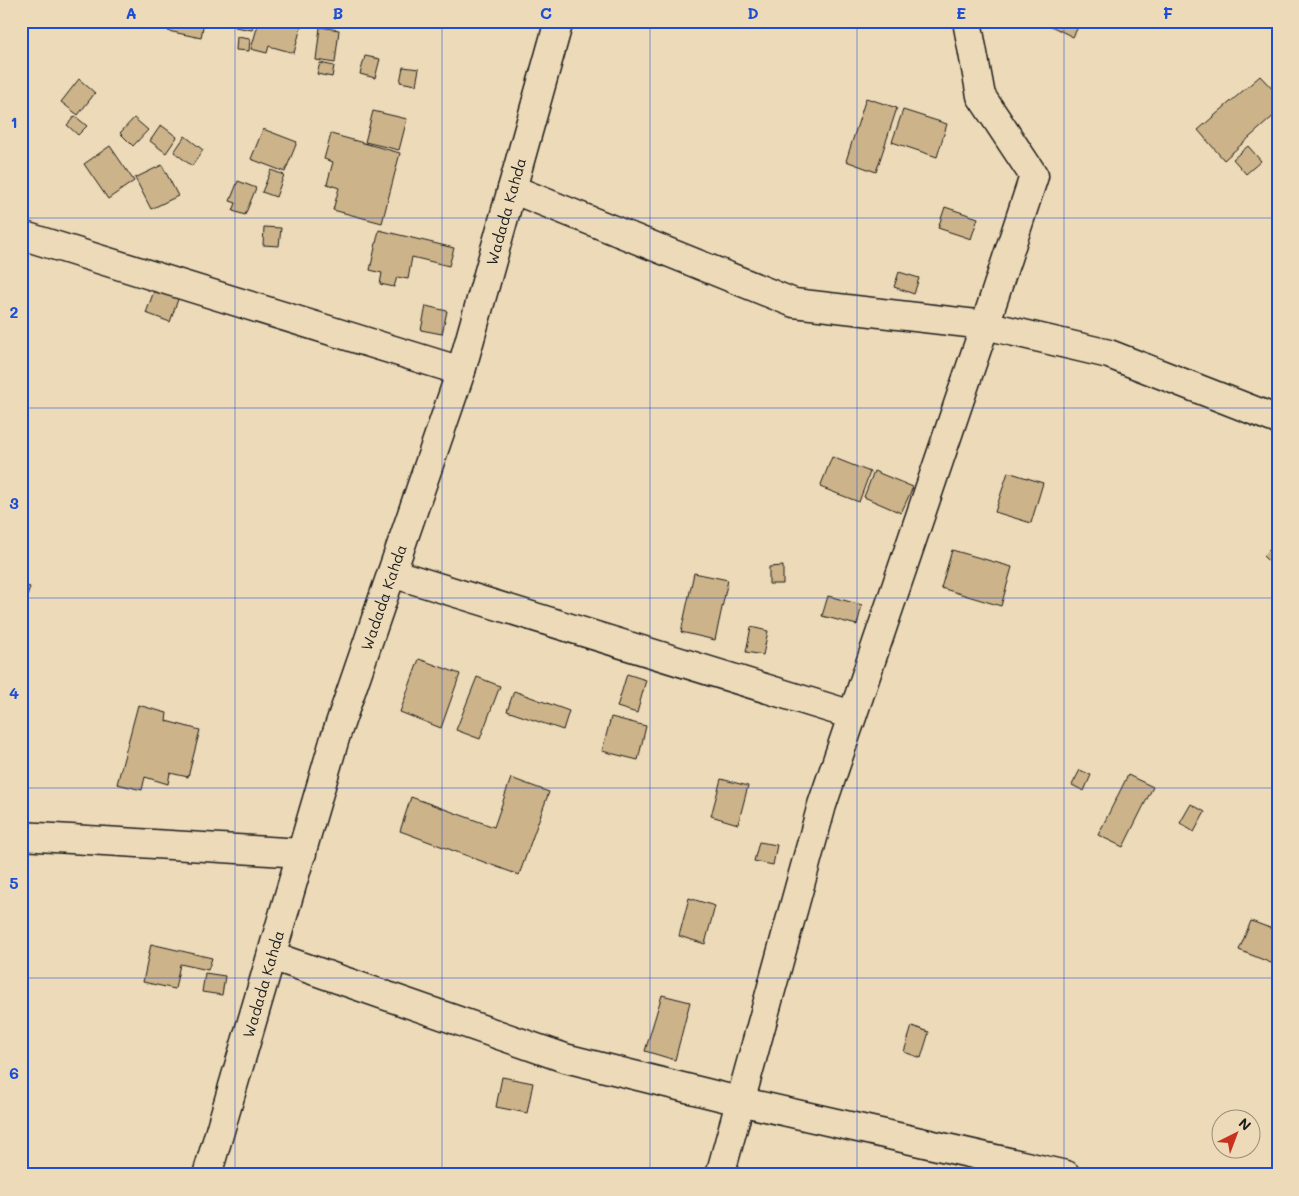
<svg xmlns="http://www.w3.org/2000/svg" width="1299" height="1196" viewBox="0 0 1299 1196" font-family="Mali,sans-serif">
<rect width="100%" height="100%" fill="#eddab8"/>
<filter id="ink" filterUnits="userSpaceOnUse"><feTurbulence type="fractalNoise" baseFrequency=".02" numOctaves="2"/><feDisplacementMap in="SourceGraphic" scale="10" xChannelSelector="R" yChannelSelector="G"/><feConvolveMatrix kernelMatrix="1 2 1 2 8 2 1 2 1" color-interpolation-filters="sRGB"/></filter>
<g filter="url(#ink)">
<g fill="#ccb389" stroke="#1c1c1c">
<path d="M171 21H204L201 38 168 31Z"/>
<path d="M236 21H254L252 30 235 27Z"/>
<path d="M259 21 302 23 294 53 269 46 267 53 251 49Z"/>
<path d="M1041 21H1081L1073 37Z"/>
<path d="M320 27 339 30 335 63 316 60Z"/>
<path d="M237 37 250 39 249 51 236 50Z"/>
<path d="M365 56 380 59 375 78 360 74Z"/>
<path d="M320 63 334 66 332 77 317 74Z"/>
<path d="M403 67 419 69 416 85 400 82Z"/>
<path d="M1260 76 1278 95V112L1224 160 1198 130Z"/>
<path d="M79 79 95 93 78 115 61 102Z"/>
<path d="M866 98 897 108 876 172 846 161Z"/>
<path d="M903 110 947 124 937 157 892 142Z"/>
<path d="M373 111 407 119 399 150 365 142Z"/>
<path d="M75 116 87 126 78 135 67 125Z"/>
<path d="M134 118 148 130 133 146 120 133Z"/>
<path d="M161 125 177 137 166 153 150 141Z"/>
<path d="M263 129 297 142 285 172 251 159Z"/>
<path d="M331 134 400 153 382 223 333 210 339 188 327 184 333 162 324 159Z"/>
<path d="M185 136 203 150 192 166 174 152Z"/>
<path d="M110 146 134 181 108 199 84 164Z"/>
<path d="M1248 146 1261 161 1246 174 1233 159Z"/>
<path d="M162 165 178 196 151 209 135 178Z"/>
<path d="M271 170 284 175 276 197 262 192Z"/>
<path d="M238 181 256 188 245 215 233 211 236 203 230 201Z"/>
<path d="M945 207 978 218 971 239 938 228Z"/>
<path d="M264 227 281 228 279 246 263 245Z"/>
<path d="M379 230 454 248 449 266 412 257 408 279 397 277 394 287 380 284 382 273 370 270Z"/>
<path d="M899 272 919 278 914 294 894 287Z"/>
<path d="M158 280 182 288 170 322 146 313Z"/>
<path d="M426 306 447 311 442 334 421 330Z"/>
<path d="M832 457 870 472 859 502 820 487Z"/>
<path d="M874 471 913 487 901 513 864 497Z"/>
<path d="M1008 472 1043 483 1031 523 995 512Z"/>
<path d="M1274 545 1278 549V571L1263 556Z"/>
<path d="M952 550 1012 567 1001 606 941 588Z"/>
<path d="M783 566V584H769V567Z"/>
<path d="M694 573 728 580 715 640 681 632Z"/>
<path d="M21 584 30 587 25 602 21 601Z"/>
<path d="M828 596 862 605 857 625 822 616Z"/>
<path d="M751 627 768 631 763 655 746 652Z"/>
<path d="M419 659 460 674 441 728 400 712Z"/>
<path d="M627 674 646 680 637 713 617 707Z"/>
<path d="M477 677 500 686 480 739 456 730Z"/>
<path d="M514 691 569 711 563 730 507 711Z"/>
<path d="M138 705 167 713 166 721 200 730 188 777 170 773 168 784 145 777 142 790 117 784Z"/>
<path d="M611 717 646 726 638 760 602 751Z"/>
<path d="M1080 770 1091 775 1084 791 1072 785Z"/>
<path d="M1128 775 1153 787 1123 847 1098 835Z"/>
<path d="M511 778 549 792 519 875 400 831 411 797 494 827Z"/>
<path d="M721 779 748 786 738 824 711 816Z"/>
<path d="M1191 804 1205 812 1194 832 1180 823Z"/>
<path d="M759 842 777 845 773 865 754 861Z"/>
<path d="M689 898 715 906 705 944 679 936Z"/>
<path d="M1251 921 1278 931V960L1276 965 1239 950Z"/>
<path d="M151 944 212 958 208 970 180 964 175 989 143 982Z"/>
<path d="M205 973 225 976 222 995 202 992Z"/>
<path d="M662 995 690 1002 675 1060 645 1051Z"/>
<path d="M912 1026 929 1032 921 1058 904 1052Z"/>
<path d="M502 1077 533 1083 527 1113 496 1107Z"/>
</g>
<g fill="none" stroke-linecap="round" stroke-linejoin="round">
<defs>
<g id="minor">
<path d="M967 21 981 96 1034 176 985 325 1109 354 1278 420"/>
<path d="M512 189 794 303 985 325 822 805 720 1175"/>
<path d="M21 235 461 371"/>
<path d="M392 573 852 715"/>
<path d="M21 836 302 853"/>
<path d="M272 956 565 1058 739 1101 1066 1175"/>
</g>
<g id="secondary">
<path id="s1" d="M207 1175 335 738 461 371 559 21"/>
</g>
</defs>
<use href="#minor" stroke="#1c1c1c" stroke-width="31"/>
<use href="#secondary" stroke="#1c1c1c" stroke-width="31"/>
<use href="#minor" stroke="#eddab8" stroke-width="28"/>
<use href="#secondary" stroke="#eddab8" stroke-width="28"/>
</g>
</g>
<path fill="none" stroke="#1d4ed8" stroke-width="1" stroke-opacity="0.55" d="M235 21V1175M442 21V1175M650 21V1175M857 21V1175M1064 21V1175M21 218H1278M21 408H1278M21 598H1278M21 788H1278M21 978H1278"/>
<g text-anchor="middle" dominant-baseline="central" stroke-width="5" stroke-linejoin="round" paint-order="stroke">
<g font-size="15" fill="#1c1c1c" stroke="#eddab8">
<text stroke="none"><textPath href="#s1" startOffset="1009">Wadada Kahda</textPath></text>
<text stroke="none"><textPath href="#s1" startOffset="604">Wadada Kahda</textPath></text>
<text stroke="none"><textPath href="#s1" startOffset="199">Wadada Kahda</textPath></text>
</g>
</g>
<rect width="1299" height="1196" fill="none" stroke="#eddab8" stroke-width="55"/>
<g transform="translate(1236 1134) rotate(42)"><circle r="24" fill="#eddab8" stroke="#998e7a"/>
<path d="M0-4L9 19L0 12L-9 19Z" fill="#c8321e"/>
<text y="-8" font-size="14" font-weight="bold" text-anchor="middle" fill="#1c1c1c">N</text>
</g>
<rect x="28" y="28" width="1244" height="1140" fill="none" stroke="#1d4ed8" stroke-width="2"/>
<g font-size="16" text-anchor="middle" font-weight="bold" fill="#1d4ed8">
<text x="131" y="19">A</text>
<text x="338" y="19">B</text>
<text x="546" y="19">C</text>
<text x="753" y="19">D</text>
<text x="961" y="19">E</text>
<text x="1168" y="19">F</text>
<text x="14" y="128">1</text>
<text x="14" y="318">2</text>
<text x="14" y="509">3</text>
<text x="14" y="699">4</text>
<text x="14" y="889">5</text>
<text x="14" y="1079">6</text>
</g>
</svg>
